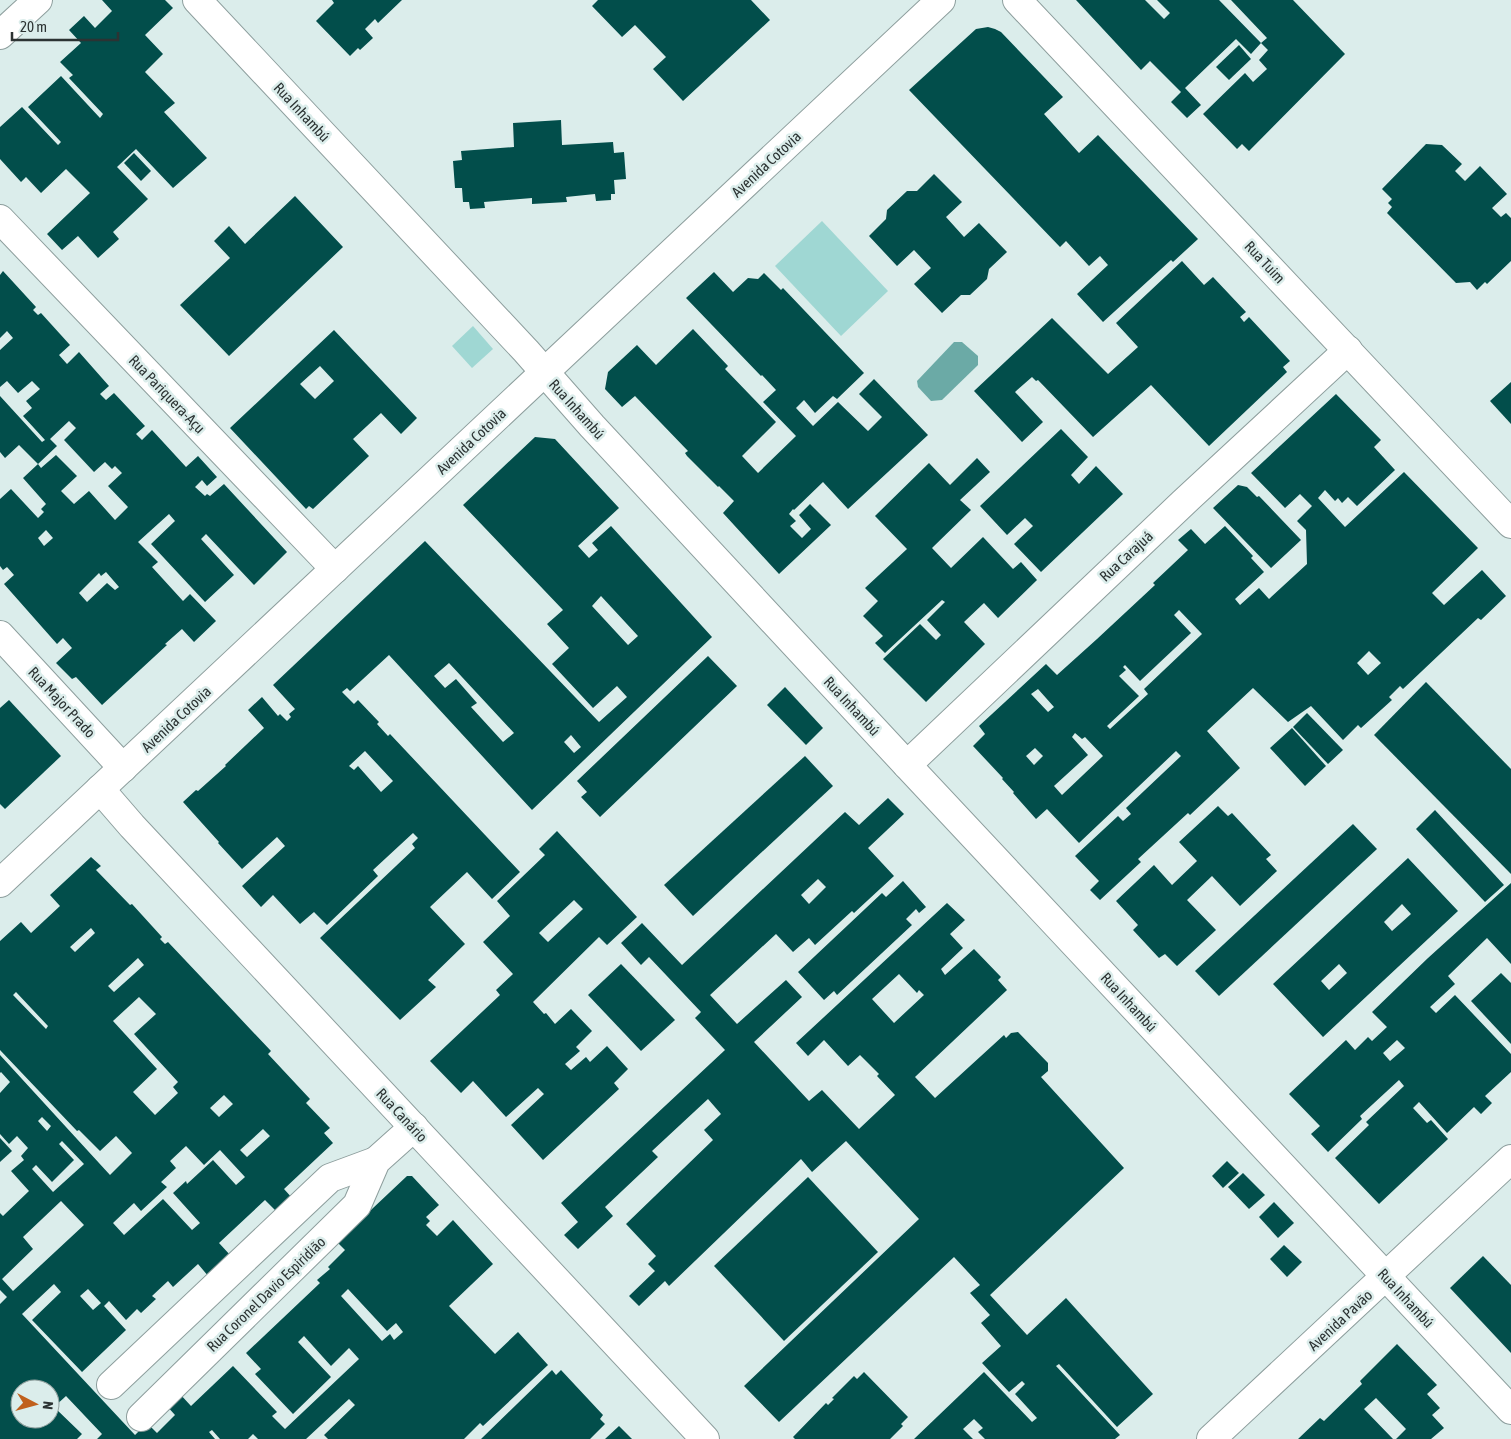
<svg xmlns="http://www.w3.org/2000/svg" width="1511" height="1439" viewBox="0 0 1511 1439" font-family="'Asap Condensed',sans-serif">
<rect width="100%" height="100%" fill="#dbedeb"/>
<g fill="#9fd7d3">
<path d="M822 221 888 291 841 336 775 266Z"/>
<path d="M473 326 493 349 472 368 452 346Z"/>
</g>
<path fill="#6baaa6" d="M954 342H962L978 356V365L942 400 931 401 918 387 917 381Z"/>
<g fill="#024e4b" fill-rule="evenodd">
<path d="M102 0H165L173 8 145 35 163 54 145 72 175 103 164 112 207 158 173 188 136 149 117 167 148 199 113 232 119 239 98 258 78 236 62 250 47 234 90 193 66 169 41 193 26 177 21 182 0 159V127L22 107 58 145 61 142 28 107 61 76 100 118 103 114 69 78 73 75 60 62 81 43 69 30 84 16 95 28 112 11Z"/>
<path d="M332 0H402L378 23 375 19 365 29 373 38 360 50 358 48 350 56 316 21 334 3Z"/>
<path d="M598 0H751L770 20 683 101 653 69 666 57 635 25 622 37 592 6Z"/>
<path d="M1076 0H1145L1164 19 1170 13 1157 0H1219L1261 43 1251 54 1236 39 1185 88 1201 105 1187 118 1171 102 1181 92 1150 61 1141 70Z"/>
<path d="M1231 0H1293L1345 54 1249 151 1242 144 1237 149 1203 114 1245 73 1253 82 1267 69 1259 60 1268 50 1261 43 1267 38Z"/>
<path d="M988 27 995 29 1001 32 1063 97 1044 114 1079 153 1098 135 1198 239 1173 262 1171 260 1103 322 1077 294 1108 265 1100 256 1089 266 1066 241 1060 247 909 90 976 29Z"/>
<path d="M1239 45 1251 59 1229 80 1216 67Z"/>
<path d="M561 120 562 145 613 142 614 153 624 152 626 179 614 180 615 194H611V200L596 201 595 194 566 197 567 202 532 204V198L484 202 485 208 470 209 469 202H463L462 188H455L453 161 462 160 461 151 514 147 513 123Z"/>
<path d="M1426 144 1442 145 1462 164 1455 171 1465 181 1480 166 1507 194 1492 208 1501 217 1506 213 1511 218V261L1487 284 1485 282 1477 290 1470 282 1456 283 1387 213 1392 207 1388 203 1392 199 1382 189Z"/>
<path d="M134 153 151 171 141 181 124 163Z"/>
<path d="M934 174 962 202 946 217 964 237 979 223 1007 252 989 269 987 279 970 295H961L942 313 914 284 931 268 914 250 897 266 869 236 886 219 887 210 907 191H917Z"/>
<path d="M295 196 343 247 229 356 180 305 230 258 214 241 229 226 245 244Z"/>
<path d="M1182 261 1204 285 1213 277 1246 312 1240 317 1244 322 1249 317 1290 361 1283 367 1287 372 1209 446 1151 385 1093 437 1038 380 1036 381 1032 377 1015 392 1043 422 1022 442 974 391 1052 318 1108 374 1138 347 1116 323Z"/>
<path d="M3 271 36 307 33 310 38 315 41 313 70 345 59 355 67 364 79 352 109 386 100 394 106 400 114 393 145 426 136 434 142 440 152 430 186 467 198 456 217 477 207 486 202 480 195 487 205 496 207 494 210 496 224 484 287 552 254 585 206 534 201 539 234 575 205 602 151 544 175 521 169 514 138 542 158 562 152 567 183 601 190 594 216 621 194 642 182 629 165 644 167 645 102 705 76 677 72 679 56 663 72 648 63 638 57 644 4 584 14 575 7 567 3 570 0 566V499L11 489 38 518 44 512 41 509 46 504 23 478 38 464 41 468 56 455 77 476 61 491 74 504 89 491 115 520 128 507 108 486 122 473 115 466 112 469 105 462 94 472 64 440 76 428 69 421 50 439 57 446 38 464 19 445 5 458 0 452V396L42 442 45 440 23 416 32 408 26 401 40 389 32 381 18 393 7 381 0 387V350L13 338 7 331 0 338V275ZM46 530 53 538 44 546 38 538ZM106 572 119 587 115 590 107 583 87 602 79 593 99 573 101 576Z"/>
<path d="M714 272 733 292 748 278 758 279 764 273 781 290 783 288 864 373 837 399 833 396 815 413 804 400 796 408 813 426 838 402 868 431 882 417 859 394 874 379 928 435 848 509 823 482 794 510 793 509 789 514 796 521 790 526 802 538 811 529 799 515 810 504 831 525 779 574 723 513 734 501 719 486 718 487 687 456 685 453 688 451 635 396 622 407 605 389 608 372 637 345 656 365 693 329 728 366 725 369 776 422 742 456 758 473 796 436 763 402 776 390 762 375 761 376 686 298Z"/>
<path d="M334 330 417 418 401 434 381 413 353 439 369 456 313 509 309 506 306 509 230 428ZM320 366 334 381 315 399 300 384Z"/>
<path d="M1511 382V424L1490 401Z"/>
<path d="M1336 394 1381 440 1374 447 1395 470 1357 506 1348 497 1342 503 1338 498 1335 501 1325 490 1318 498 1345 527 1404 472 1478 548 1432 593 1444 605 1482 570 1506 596 1481 620 1478 618 1403 689 1400 686 1389 697 1392 700 1361 728 1358 725 1343 740 1311 706 1288 722 1253 688 1207 731 1240 768 1190 815 1188 813 1138 859 1141 862 1100 900 1090 890 1099 881 1075 856 1118 816 1123 821 1131 814 1126 808 1181 756 1176 751 1079 843 1047 809 1036 819 1013 793 1014 792 1002 779 1003 778 973 746 985 734 979 726 1046 664 1057 675 1097 639 1155 585 1153 583 1188 550 1178 540 1191 529 1205 544 1225 526 1253 556 1251 558 1264 572 1235 599 1240 605 1259 588 1269 599 1307 564 1306 530 1297 521 1312 506 1300 494 1285 508 1251 473ZM1179 610 1202 634 1144 689 1148 694 1110 729 1107 726 1139 696 1119 676 1126 670 1123 667 1125 665 1140 681 1191 633 1174 615ZM1369 651 1381 663 1368 675 1357 663ZM1038 689 1054 707 1048 712 1031 694ZM1075 733 1082 739 1085 737 1103 756 1062 795 1054 786 1088 755 1072 737ZM1035 748 1043 756 1034 765 1026 756Z"/>
<path d="M1061 429 1088 457 1071 475 1079 484 1096 466 1123 494 1041 572 1014 544 1033 526 1025 518 1007 535 980 506Z"/>
<path d="M535 437 555 439 619 508 578 546 589 558 598 550 592 543 611 526 712 637 532 810 389 655 350 691 347 688 342 692 354 704 358 700 379 722 377 724 388 736 390 734 520 872 492 899 467 872 430 907 465 944 428 980 436 987 400 1020 320 938 415 848 412 844 418 838 413 833 373 870 378 876 327 925 314 912 300 924 273 895 261 907 242 886 285 846 277 837 242 869 218 843 219 842 183 802 196 790 198 791 226 766 225 765 264 728 248 710 262 697 278 716 280 714 287 721 291 717 289 714 295 709 273 685 425 541 599 722 627 697 617 686 593 708 552 664 569 648 547 624 563 610 463 505ZM601 596 638 636 628 645 592 606ZM449 663 514 733 503 742 471 707 477 703 456 679 445 688 434 676ZM571 735 581 747 574 753 564 742ZM365 751 393 781 381 792 358 766 354 770 349 766Z"/>
<path d="M977 458 990 472 960 500 971 510 932 548 951 568 983 537 1013 569 1021 562 1037 580 998 618 984 603 964 622 985 644 926 702 883 659 920 624 936 640 941 635 927 620 945 602 942 600 885 653 875 643 883 636 863 616 878 601 865 588 907 549 875 516 929 463 950 485Z"/>
<path d="M1238 485 1247 487 1257 497 1259 496 1301 540 1271 568 1213 508Z"/>
<path d="M708 656 737 686 600 817 581 797 587 792 577 781Z"/>
<path d="M1426 682 1511 769V874L1374 735Z"/>
<path d="M785 687 823 728 806 745 767 705Z"/>
<path d="M9 700 61 756 5 809 0 804V708Z"/>
<path d="M1307 713 1343 750 1328 764 1293 727Z"/>
<path d="M1292 728 1326 766 1305 786 1270 748Z"/>
<path d="M805 756 833 786 693 916 664 885Z"/>
<path d="M888 798 904 814 868 848 894 876 854 913 852 911 815 945 809 938 793 952 776 934 710 995 737 1024 786 980 802 997 754 1042 809 1101 822 1090 859 1129 895 1095 877 1076 879 1074 860 1055 848 1066 824 1040 808 1056 796 1043 947 903 965 920 950 934 963 948 941 969 945 975 974 949 1001 977 998 980 1007 990 915 1077 935 1098 1004 1035 1006 1038 1011 1033 1018 1032 1048 1063V1071L1041 1077 1124 1168 990 1295 1027 1335 1066 1298 1153 1394 1117 1427 1059 1364 1056 1366 1120 1435 1115 1439H985L978 1432 983 1428 974 1419 963 1429 973 1439H914L984 1372 1032 1422 1037 1418 1015 1394 1025 1384 1022 1381 1009 1392 982 1363 1001 1346 981 1323 990 1315 970 1293 980 1285 954 1257 779 1422 744 1386 919 1219 846 1141 812 1172 801 1159 669 1286 665 1281 639 1306 629 1296 655 1271 648 1264 656 1256 626 1224 713 1140 704 1130 721 1114 708 1099 652 1151 658 1157 605 1207 613 1216 578 1249 564 1235 578 1222 561 1203 725 1050 695 1018 701 1012 649 957 641 965 621 943 642 923 682 965 845 812 859 825ZM818 879 826 887 809 904 801 895ZM899 974 917 993 919 990 924 995 894 1023 872 999Z"/>
<path d="M1218 806 1228 816 1232 813 1271 855 1266 859 1277 871 1240 906 1212 876 1187 900 1216 930 1177 966 1165 954 1159 958 1133 930 1138 925 1116 901 1154 865 1172 885 1197 861 1179 842Z"/>
<path d="M1435 810 1504 885 1485 902 1416 829Z"/>
<path d="M1353 824 1377 849 1219 996 1195 971Z"/>
<path d="M557 831 637 917 607 945 599 937 533 1002 544 1014 546 1013 555 1024 571 1009 592 1031 576 1047 580 1051 565 1064 571 1070 586 1057 590 1062 607 1046 628 1069 614 1083 619 1089 543 1160 511 1125 544 1094 538 1088 506 1117 473 1081 461 1093 430 1061 500 995 496 990 513 974 483 942 510 916 497 901 545 855 539 849ZM574 900 583 909 548 942 539 933Z"/>
<path d="M91 857 101 866 96 870 130 905 132 904 162 937 160 939 165 944 168 942 271 1051 268 1054 310 1099 306 1103 330 1128 324 1133 333 1143 284 1189 293 1199 278 1213 265 1200 219 1243 231 1256 209 1277 198 1264 173 1287 168 1281 152 1296 156 1299 141 1313 137 1309 126 1320 109 1301 104 1306 126 1330 82 1372 32 1320 61 1292 54 1284 22 1314 135 1435 147 1423 157 1433 175 1415 166 1405 179 1393 191 1406 233 1366 277 1412 272 1416 285 1429 359 1359 349 1348 331 1366 304 1336 298 1342 331 1377 293 1414 255 1374 261 1369 246 1353 320 1283 317 1280 330 1269 328 1267 345 1250 337 1242 407 1176H412L439 1205 426 1217 430 1221 426 1225 437 1236 453 1220 493 1264 449 1306 495 1354 518 1332 548 1365 483 1426 480 1423 464 1439H328L324 1435 355 1405 349 1399 306 1439H258L253 1434 248 1439H220L212 1430 209 1432 215 1439H97L102 1434 66 1396 54 1407 82 1434 77 1439H0V1304L7 1297 0 1290V1213L3 1216 29 1191 11 1171 24 1160 21 1156 28 1148 17 1136 9 1144 0 1134V1093L10 1082 1 1072 0 1073V1055L110 1175 132 1153 116 1136 100 1151 79 1130 77 1131 0 1050V941L21 922 31 933 60 906 50 895ZM91 928 95 933 75 952 70 947ZM138 958 144 965 114 992 108 986ZM16 992 48 1026 46 1029 13 995ZM139 997 156 1014 134 1034 178 1082 173 1087 178 1093 155 1115 133 1092 157 1069 113 1021ZM224 1095 233 1104 219 1117 210 1108ZM42 1117 51 1126 47 1131 38 1121ZM263 1129 270 1136 247 1157 240 1150ZM62 1141 84 1164 53 1192 32 1169 36 1165 52 1182 74 1160 59 1144ZM186 1146 204 1165 220 1150 245 1177 236 1185 213 1160 187 1184 186 1181 173 1193 200 1223 192 1230 163 1199 124 1235 113 1223 134 1203 141 1211 167 1187 161 1182 176 1168 170 1161ZM61 1201 84 1225 13 1291 2 1279 33 1249 23 1237ZM88 1289 101 1303 93 1310 80 1296ZM348 1289 387 1331 396 1323 403 1332 394 1340 390 1334 382 1341 341 1296ZM20 1389H50V1419H20Z"/>
<path d="M1408 858 1458 911 1323 1037 1273 984ZM1402 904 1411 914 1392 931 1384 922ZM1339 964 1347 973 1329 990 1321 981Z"/>
<path d="M903 881 926 907 919 913 916 909 906 919 912 925 837 995 834 991 824 1000 798 972 882 893 886 897Z"/>
<path d="M1511 883V964L1487 938 1448 976 1455 984 1430 1007 1436 1013 1455 995 1511 1054V1072L1485 1096 1492 1103 1481 1114 1474 1107 1447 1133 1419 1102 1413 1108 1427 1123 1431 1120 1448 1139 1379 1204 1335 1158 1369 1125 1366 1122 1404 1086 1399 1080 1360 1116 1362 1119 1328 1152 1311 1134 1320 1126 1289 1094 1346 1040 1355 1050 1368 1037 1372 1041 1387 1027 1372 1012 1428 958ZM1397 1040 1405 1048 1390 1061 1383 1053Z"/>
<path d="M621 964 675 1020 641 1051 588 995Z"/>
<path d="M1501 973 1511 983V1044L1471 1001Z"/>
<path d="M0 1138 12 1151 0 1162Z"/>
<path d="M1227 1161 1239 1173 1223 1188 1212 1176Z"/>
<path d="M1243 1173 1265 1195 1249 1209 1228 1187Z"/>
<path d="M808 1177 878 1252 784 1341 714 1266Z"/>
<path d="M1274 1202 1294 1223 1278 1238 1259 1217Z"/>
<path d="M1284 1245 1302 1262 1287 1277 1270 1259Z"/>
<path d="M1483 1256 1511 1285V1353L1450 1288Z"/>
<path d="M1397 1344 1437 1385 1427 1394 1440 1408 1432 1415 1444 1428 1431 1439H1396L1406 1429 1376 1398 1364 1409 1393 1439H1298L1320 1418 1324 1421 1362 1384 1360 1381Z"/>
<path d="M552 1370 556 1375 561 1370 603 1415 600 1419 605 1424 590 1439H481Z"/>
<path d="M864 1372 908 1417 901 1424 903 1426 890 1439H795L793 1437 826 1403 828 1405 834 1399 832 1398 854 1376 857 1379Z"/>
<path d="M619 1426 632 1439H605Z"/>
</g>
<g fill="none" stroke-linecap="round" stroke-linejoin="round">
<defs>
<g id="minor">
<path d="M197 0 526 351 592 426 907 765 1511 1410"/>
<path d="M1017 0 1511 524"/>
<path d="M0 35 38 0"/>
<path d="M0 219 335 569"/>
<path d="M0 635 123 768"/>
<path d="M907 765 1183 503 1348 350"/>
<path d="M100 789 132 826 705 1439"/>
<path d="M0 883C315 589 627 294 941 0"/>
<path d="M111 1385 330 1178 376 1161"/>
<path d="M141 1417 357 1205 376 1161 414 1127"/>
<path d="M1211 1439 1511 1159"/>
</g>
</defs>
<use href="#minor" stroke="#8d9e9d" stroke-width="30"/>
<use href="#minor" stroke="#fff" stroke-width="28"/>
</g>
<g text-anchor="middle" dominant-baseline="central" stroke-width="5" stroke-linejoin="round" paint-order="stroke">
<g font-size="15" fill="#2c3333" stroke="#dbedeb">
<text transform="translate(302 112) rotate(47)">Rua Inhambú</text>
<text transform="translate(766 164) rotate(-43)">Avenida Cotovia</text>
<text transform="translate(1265 262) rotate(47)">Rua Tuim</text>
<text transform="translate(167 394) rotate(46)">Rua Pariquera-Açu</text>
<text transform="translate(577 409) rotate(48)">Rua Inhambú</text>
<text transform="translate(471 441) rotate(-43)">Avenida Cotovia</text>
<text transform="translate(1126 556) rotate(-43)">Rua Carajuá</text>
<text transform="translate(62 702) rotate(47)">Rua Major Prado</text>
<text transform="translate(852 706) rotate(47)">Rua Inhambú</text>
<text transform="translate(176 719) rotate(-43)">Avenida Cotovia</text>
<text transform="translate(1129 1002) rotate(47)">Rua Inhambú</text>
<text transform="translate(402 1115) rotate(47)">Rua Canário</text>
<text transform="translate(266 1294) rotate(-44)">Rua Coronel Davio Espiridião</text>
<text transform="translate(1406 1298) rotate(47)">Rua Inhambú</text>
<text transform="translate(1340 1320) rotate(-43)">Avenida Pavão</text>
</g>
</g>
<g transform="translate(35 1404) rotate(96)"><circle r="24" fill="#dbedeb" stroke="#95a3a1"/>
<path d="M0-4L9 19L0 12L-9 19Z" fill="#c0601c"/>
<text y="-8" font-size="14" font-weight="bold" text-anchor="middle" fill="#2c3333">N</text>
</g>
<path d="M12 32v8h106v-8" fill="none" stroke="#2c3333" stroke-width="2.5"/>
<text x="20" y="32" font-size="15" fill="#2c3333" stroke="#dbedeb" stroke-width="4" paint-order="stroke">20 m</text>
</svg>
